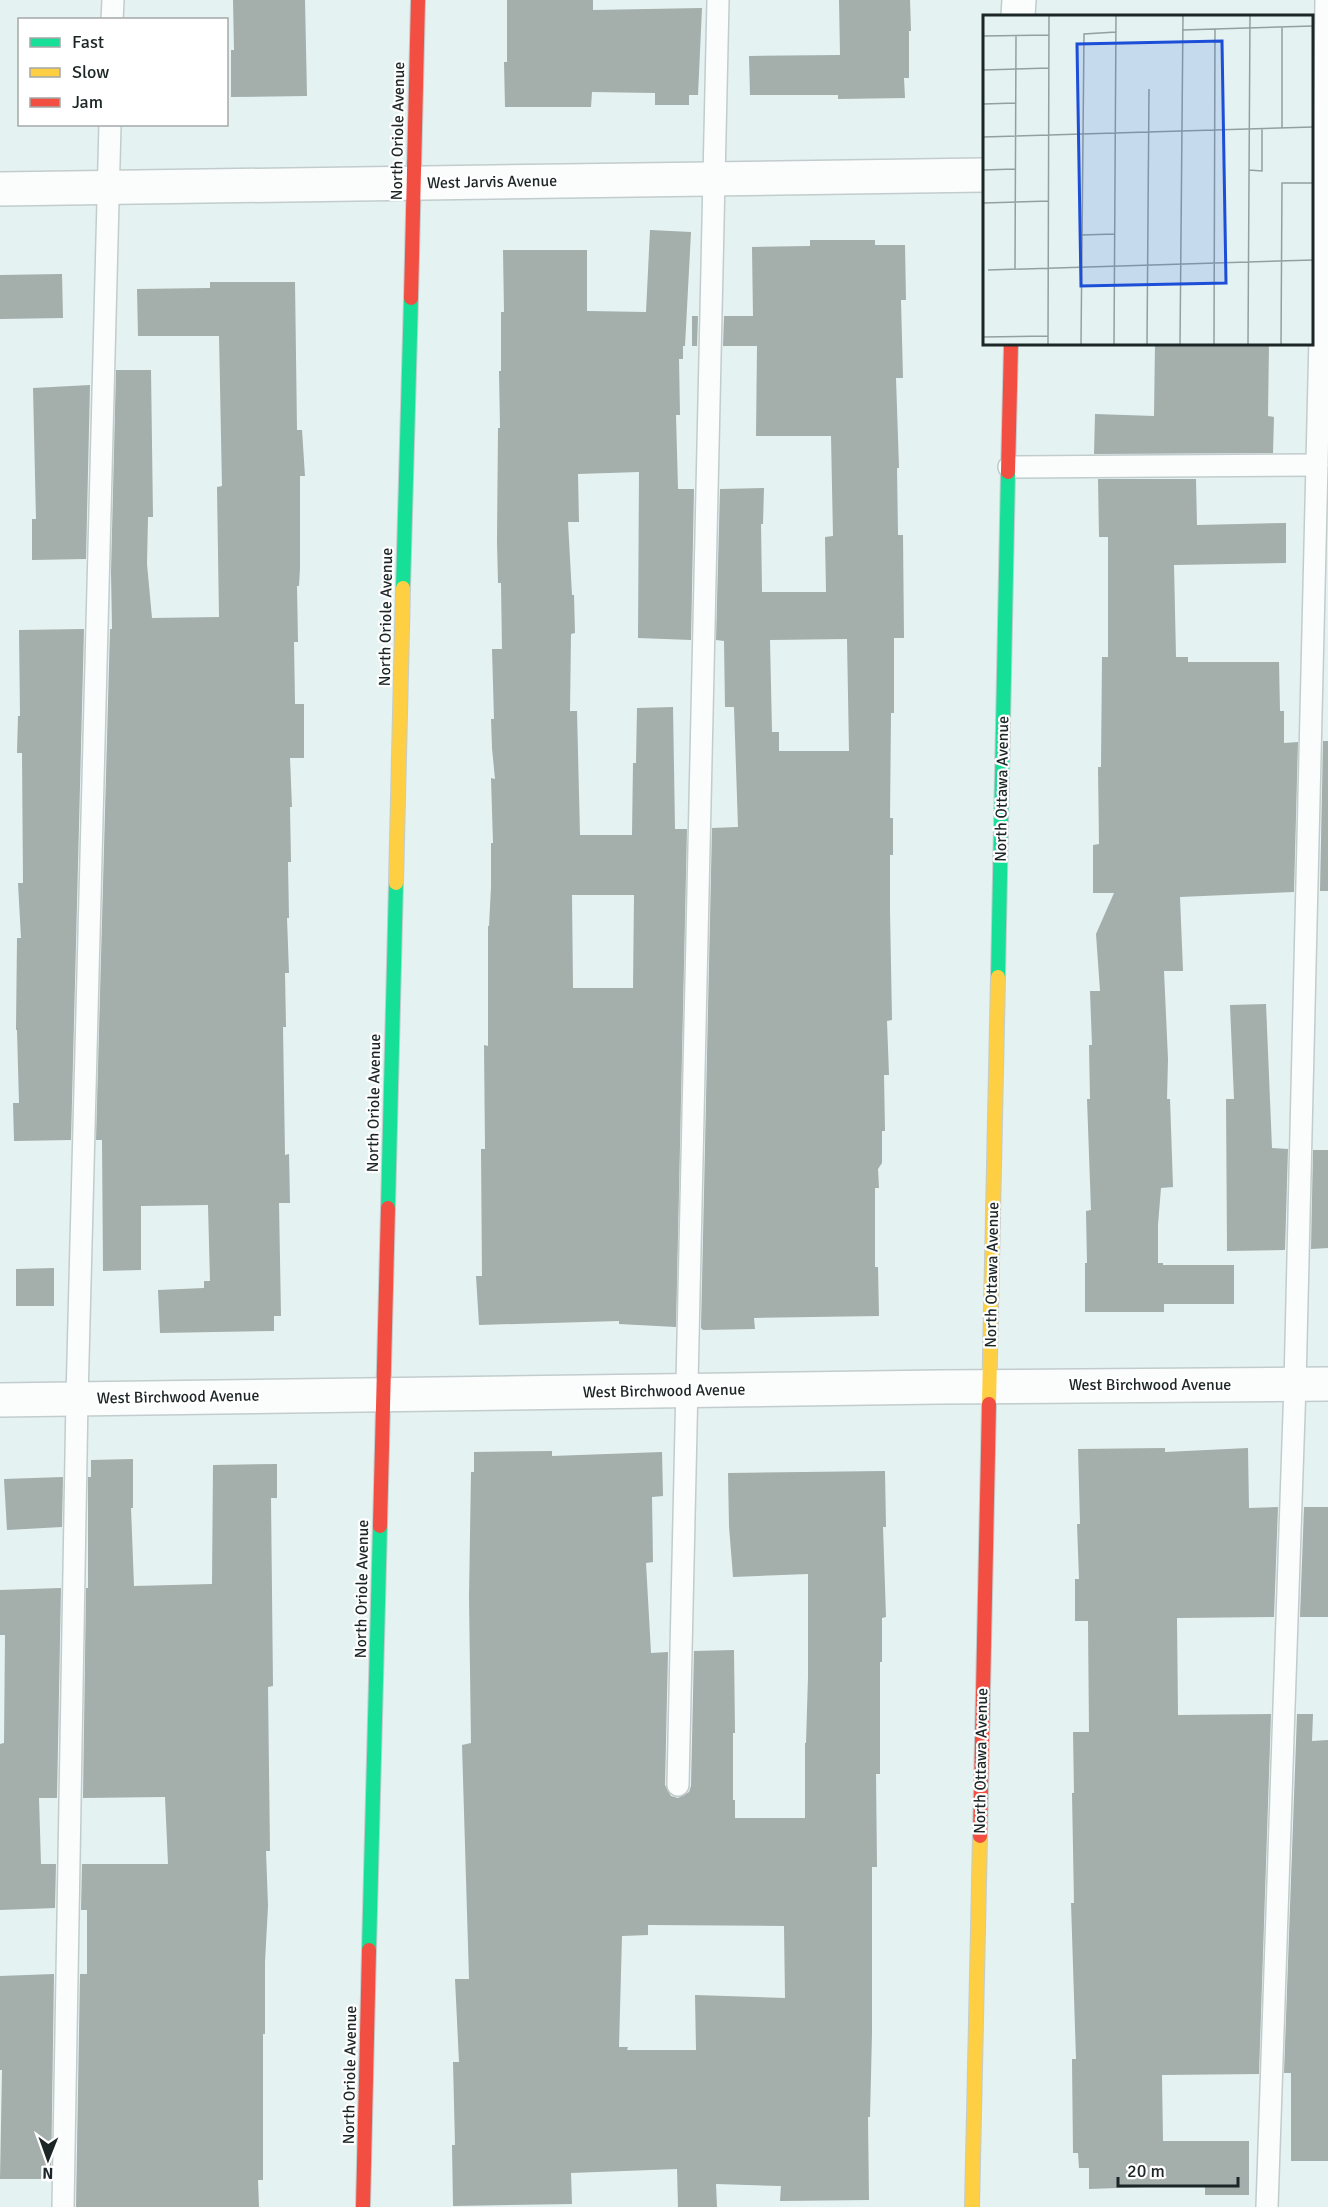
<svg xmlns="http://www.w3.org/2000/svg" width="1328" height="2207" viewBox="0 0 1328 2207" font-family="Signika,sans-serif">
<rect width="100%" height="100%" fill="#e4f2f1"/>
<g fill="#a4aeab" fill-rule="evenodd">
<path d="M233 0H305L307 96 231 97V50H234Z"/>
<path d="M507 0H593V10L702 8 698 95H689V105H655V93L592 92 591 107H505L504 62H507Z"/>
<path d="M839 0H910L911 31H909V78H904L905 98 838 99V95H750L749 56 840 55Z"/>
<path d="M650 230 691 232 685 346H683V359H679L680 415H676L678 489H694L691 640 638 638 639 472 578 474 579 522H568L572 595H574L575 633 571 634 570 711H577L580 835H632L633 763H636L637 708 673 707 675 829H687L676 1327 619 1324V1321L479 1325 476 1276H482L481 1149H485L484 1045 488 1046V926H489L491 887V843H493L491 778 495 779 492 748 491 719H494L492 649H502L501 583H498L497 541 498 428H500L499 371H501V312H504L503 250H587V311L646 312ZM572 895H634L633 988H573Z"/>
<path d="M810 240H875V245H905L906 300H901L903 378H896L899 468H897L898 535H903L904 638H894V713H891L890 818H893V855H890V910L892 1020 887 1021 889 1075H884L885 1131H882V1163L878 1169 879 1188H875V1267H878L879 1316 754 1318 755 1329 703 1330 701 1328 712 828 738 827 734 707H725L724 641 716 640 720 489 764 488 763 524H761L762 592H826L825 537 833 536 831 436H756L757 346H723L724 316H753L752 247 810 246ZM847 639 849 751H779V732H772L770 640Z"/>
<path d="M62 274 63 318 0 319V275Z"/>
<path d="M210 282H295L297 430H302L305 476H300V568L299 586H297L298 642H294L295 704H304V758H290L292 807H290L291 862H288L289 918H287L289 973H285L286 1027H283L285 1155 289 1154 290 1203H279L281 1316H274V1331L160 1333 158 1290 204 1288V1281H210L208 1205 141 1206V1270L103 1271 102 1140H96L110 629H112L111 572 116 370H151L153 517H148L147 564 152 618 219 617 217 487 222 486 219 336H138L137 289 210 288Z"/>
<path d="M692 316H698L697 346H692Z"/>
<path d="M1155 344H1269L1268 416 1274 417 1273 453 1094 454 1095 414 1154 416Z"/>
<path d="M90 385 86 559 32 560V519H36L33 388Z"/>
<path d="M1098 479H1196L1197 525 1286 523V563L1174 565 1176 657H1188V662H1279L1280 711H1284V743L1298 742 1294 892 1180 897 1183 971H1164L1168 1059 1167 1099H1170L1173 1187 1161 1188 1158 1225V1263H1163V1265H1234V1304H1164V1312H1085V1263H1087L1086 1211 1091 1210 1087 1099H1090L1089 1045H1092L1090 991H1100L1096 934 1114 893H1093V845L1099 844 1098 767H1101L1102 657H1108V537H1099Z"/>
<path d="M84 629 71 1140 14 1141 13 1103H19L17 1030H16L17 938H21L18 883H23L22 753H17L18 716H20L19 630Z"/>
<path d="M1323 741H1328V891H1320Z"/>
<path d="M1266 1004 1272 1148 1288 1149 1285 1250 1227 1251 1226 1099H1234L1230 1005Z"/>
<path d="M1313 1150H1328V1248L1311 1249Z"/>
<path d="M54 1268V1306H16V1269Z"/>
<path d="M1165 1448V1452L1248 1448 1249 1508 1278 1507 1274 1617 1177 1618 1178 1715 1271 1714 1259 2074 1162 2075 1163 2141H1249V2195H1205V2185L1089 2189V2168H1079L1078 2153H1073L1072 2059H1076L1071 1903H1074L1072 1793H1074L1073 1732H1089L1088 1621H1075V1579H1079L1077 1524H1080L1078 1449Z"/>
<path d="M552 1451V1456L662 1452 663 1496 652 1497 653 1562 646 1563 651 1653 668 1652 665 1785 671 1796 678 1798 689 1792 691 1786 694 1651 734 1650 735 1733H733V1800H735V1818H805V1743H806L808 1677V1574L733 1577 729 1526 728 1473 885 1471 886 1527H883L886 1617 882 1618V1662H880V1774H876L877 1867H872V2033L870 2117H868L869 2200 780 2201 781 2186 716 2184 717 2207H678L677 2169 571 2173 572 2204 453 2206 452 2145H455L453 2062H459L455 1979H469L462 1745 471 1743 469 1597 471 1472H474V1452ZM648 1925 784 1926 785 1998 695 1995 696 2050H627L628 2047H619L622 1936 648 1935Z"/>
<path d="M133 1459V1508H131L134 1586 212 1584 213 1465 277 1464V1498H271L273 1686 268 1687 270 1851H266L268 1906 265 1962V2034H263V2180H258L259 2207H76L80 1974H87V1910H81L82 1864H168L165 1797 83 1798 86 1588H88V1477H91V1460Z"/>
<path d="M63 1477 62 1527 7 1530 4 1479Z"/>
<path d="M1304 1507H1328V1617H1300Z"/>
<path d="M61 1588 57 1798H39L41 1864H56L55 1908 0 1910V1744L4 1743 5 1635H0V1590Z"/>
<path d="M1297 1714H1313L1312 1741 1328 1740V2161H1291V2073H1284Z"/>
<path d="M54 1974 51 2179H0L2 2070H0V1976Z"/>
</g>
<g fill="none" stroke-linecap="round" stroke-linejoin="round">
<defs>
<g id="lane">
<path d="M112 20 113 0"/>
<path d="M1009 467 1317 465"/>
<path d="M678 1785 718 0"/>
<path d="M63 2207 77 1398 110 124"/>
<path d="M1267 2207 1295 1384 1324 170 1326 0"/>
</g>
<g id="street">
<path d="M1018 16 1019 0"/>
<path d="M1312 171 1328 170"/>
<path d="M0 189 984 175"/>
<path d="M0 1400 939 1387 1328 1384"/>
</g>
<g id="fast">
<path d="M403 588 411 298"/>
<path d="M998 977 1008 472"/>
<path d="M388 1208 396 883"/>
<path d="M369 1950 380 1526"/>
</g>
<g id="slow">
<path d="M396 883 403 588"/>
<path d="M989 1404 998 977"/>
<path d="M972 2207 980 1836"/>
</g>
<g id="jam">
<path d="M411 298 418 0"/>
<path d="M1008 472 1011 344"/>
<path d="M380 1526 388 1208"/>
<path d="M980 1836 989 1404"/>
<path d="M363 2207 369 1950"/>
</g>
</defs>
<use href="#lane" stroke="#c2cccc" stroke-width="24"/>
<use href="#street" stroke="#c2cccc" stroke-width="36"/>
<use href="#fast" stroke="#c2cccc" stroke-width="16"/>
<use href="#slow" stroke="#c2cccc" stroke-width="16"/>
<use href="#jam" stroke="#c2cccc" stroke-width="16"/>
<use href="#lane" stroke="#fbfdfd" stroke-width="21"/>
<use href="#street" stroke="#fbfdfd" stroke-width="33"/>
<use href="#fast" stroke="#16e098" stroke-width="14"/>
<use href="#slow" stroke="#ffcf43" stroke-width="14"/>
<use href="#jam" stroke="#f24e42" stroke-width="14"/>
</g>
<g text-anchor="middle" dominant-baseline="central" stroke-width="4.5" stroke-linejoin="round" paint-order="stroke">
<g font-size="16" fill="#1d2626" stroke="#fff">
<text transform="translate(398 131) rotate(-89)">North Oriole Avenue</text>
<text transform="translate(492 182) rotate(-1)">West Jarvis Avenue</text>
<text transform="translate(386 617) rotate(-89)">North Oriole Avenue</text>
<text transform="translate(1002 789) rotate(-89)">North Ottawa Avenue</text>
<text transform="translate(374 1103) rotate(-89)">North Oriole Avenue</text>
<text transform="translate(992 1275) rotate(-89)">North Ottawa Avenue</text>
<text x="1150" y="1385">West Birchwood Avenue</text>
<text transform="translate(664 1391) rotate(-1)">West Birchwood Avenue</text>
<text transform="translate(178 1397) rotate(-1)">West Birchwood Avenue</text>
<text transform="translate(362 1589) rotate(-89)">North Oriole Avenue</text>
<text transform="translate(981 1761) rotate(-89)">North Ottawa Avenue</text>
<text transform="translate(350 2075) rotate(-89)">North Oriole Avenue</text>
</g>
</g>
<g transform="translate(983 15)">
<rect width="330" height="330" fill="#e4f2f1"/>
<path fill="none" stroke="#94a0a0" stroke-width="1.5" d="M299 12V113M199 15 330 11M0 21 66 20M0 55 66 53M0 89 33 88M0 122 330 112M0 155 32 154M266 155 279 156V114M0 188 66 186M98 220 132 219M32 254 33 21M5 255 330 245M0 322 65 321M65 330 66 0M98 330 101 19 133 17M131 330 133 0M164 330 166 74M197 330 200 0M231 330 232 14M265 330 267 0M298 330 299 168H330"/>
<path fill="#1d4ed8" fill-opacity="0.15" stroke="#1d4ed8" stroke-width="3" d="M239 26 243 268 98 271 94 29Z"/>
<rect width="330" height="330" fill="none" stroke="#1d2626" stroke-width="3"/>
</g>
<rect x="18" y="18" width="210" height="108" fill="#ffffff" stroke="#a5a8a8" stroke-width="1.5"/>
<rect x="30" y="38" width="30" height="9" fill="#16e098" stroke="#a5a8a8" stroke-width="1.5"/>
<text x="72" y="48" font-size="18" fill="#1d2626">Fast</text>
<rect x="30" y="68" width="30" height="9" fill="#ffcf43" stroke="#a5a8a8" stroke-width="1.5"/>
<text x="72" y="78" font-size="18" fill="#1d2626">Slow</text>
<rect x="30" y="98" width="30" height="9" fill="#f24e42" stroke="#a5a8a8" stroke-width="1.5"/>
<text x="72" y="108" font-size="18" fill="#1d2626">Jam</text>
<g transform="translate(48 2159) rotate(181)" stroke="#ffffff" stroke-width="4.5" paint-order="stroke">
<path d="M0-4.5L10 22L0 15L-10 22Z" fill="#1d2626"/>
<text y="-9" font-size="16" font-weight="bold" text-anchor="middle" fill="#1d2626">N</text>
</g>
<path d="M1118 2177v9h120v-9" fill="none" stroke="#1d2626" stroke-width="3"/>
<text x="1127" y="2177" font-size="18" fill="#1d2626" stroke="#ffffff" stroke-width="4.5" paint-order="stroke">20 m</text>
</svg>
